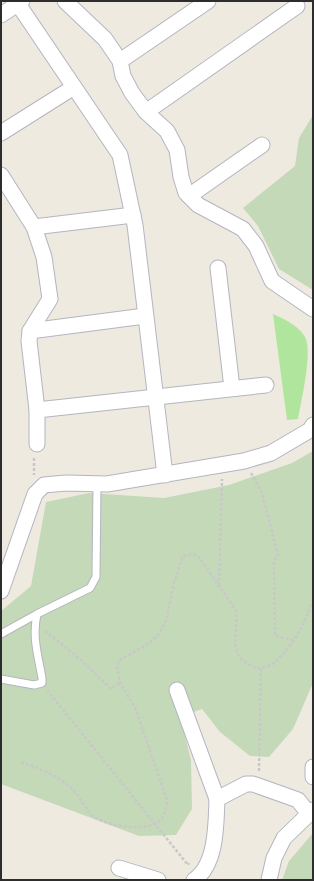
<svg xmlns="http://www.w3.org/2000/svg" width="314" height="881" viewBox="0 0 314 881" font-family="'Varela Round',sans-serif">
<rect width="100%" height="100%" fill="#efeae0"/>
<path fill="#afe59c" d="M273 314C284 319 298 325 305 337 313 351 301 402 298 419L287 420Z"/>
<g fill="#c4d9b7">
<path d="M313 115V290L279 269 258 226 243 208 295 166 299 138Z"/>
<path d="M313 451V683L293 729 269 757 250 756 220 732 202 709 180 717 191 760 192 809 176 835 139 836 1 784V611L31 586 46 502 89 493 164 498 229 485 292 463Z"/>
<path d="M313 833V880H282L289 861Z"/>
</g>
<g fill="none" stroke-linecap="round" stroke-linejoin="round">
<defs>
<g id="service">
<path d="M1 634 37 614 90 588 96 577 97 485"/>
<path d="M1 679 34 685 42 683V678C38 655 32 637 37 614"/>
</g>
<g id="minor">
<path d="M65 1 105 39 120 61 123 76 132 93 146 112 167 131 177 150 181 177 186 193 198 205 243 229 256 246 272 281 313 309"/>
<path d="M18 4 120 155 135 225 165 475"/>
<path d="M1 15 22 1"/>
<path d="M120 61 208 1"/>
<path d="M146 112 297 6"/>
<path d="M1 133 74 87"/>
<path d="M1 175 34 227 44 257 50 299 30 331 29 341 37 410V444"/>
<path d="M189 196 262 145"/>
<path d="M34 227 133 215"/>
<path d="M218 268 232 388"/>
<path d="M30 331 145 316"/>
<path d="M37 410 266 385"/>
<path d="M1 591 35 494 44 485 66 483 107 484 244 461 271 453 310 430 313 425"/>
<path d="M177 690 217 799"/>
<path d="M313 767V777"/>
<path d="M119 868 158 880"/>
<path d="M194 880C217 865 216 823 217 799L246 784H253L298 800 309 814"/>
<path d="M269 880 274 858 284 838 313 810"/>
</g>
</defs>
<use href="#service" stroke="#b3b5c1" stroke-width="9"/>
<use href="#minor" stroke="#b3b5c1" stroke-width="17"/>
<g stroke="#c8c8c8" stroke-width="2.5" stroke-dasharray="3 2" stroke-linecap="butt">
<path d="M34 458V475"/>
<path d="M251 473 262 493 278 555 274 561 275 636 293 640"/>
<path d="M219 586 222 479"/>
<path d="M45 631 80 659 111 689 120 683"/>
<path d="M47 690 188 865 189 863"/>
<path d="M21 762C38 768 57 775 70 787 80 795 84 808 93 816 106 826 145 832 158 822 165 816 166 809 167 800L135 707 120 683 117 666 120 660 148 644 159 634 166 621 174 583 183 556 193 554 199 557 235 609C240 624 230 644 240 658 244 662 251 665 256 668 260 668 267 667 271 665 292 650 304 624 313 601"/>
<path d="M259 771 261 667"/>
</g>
<use href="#service" stroke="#fff" stroke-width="7"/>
<use href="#minor" stroke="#fff" stroke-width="15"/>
</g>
<rect width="314" height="881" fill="none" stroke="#2d2d2d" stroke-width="4"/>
</svg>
